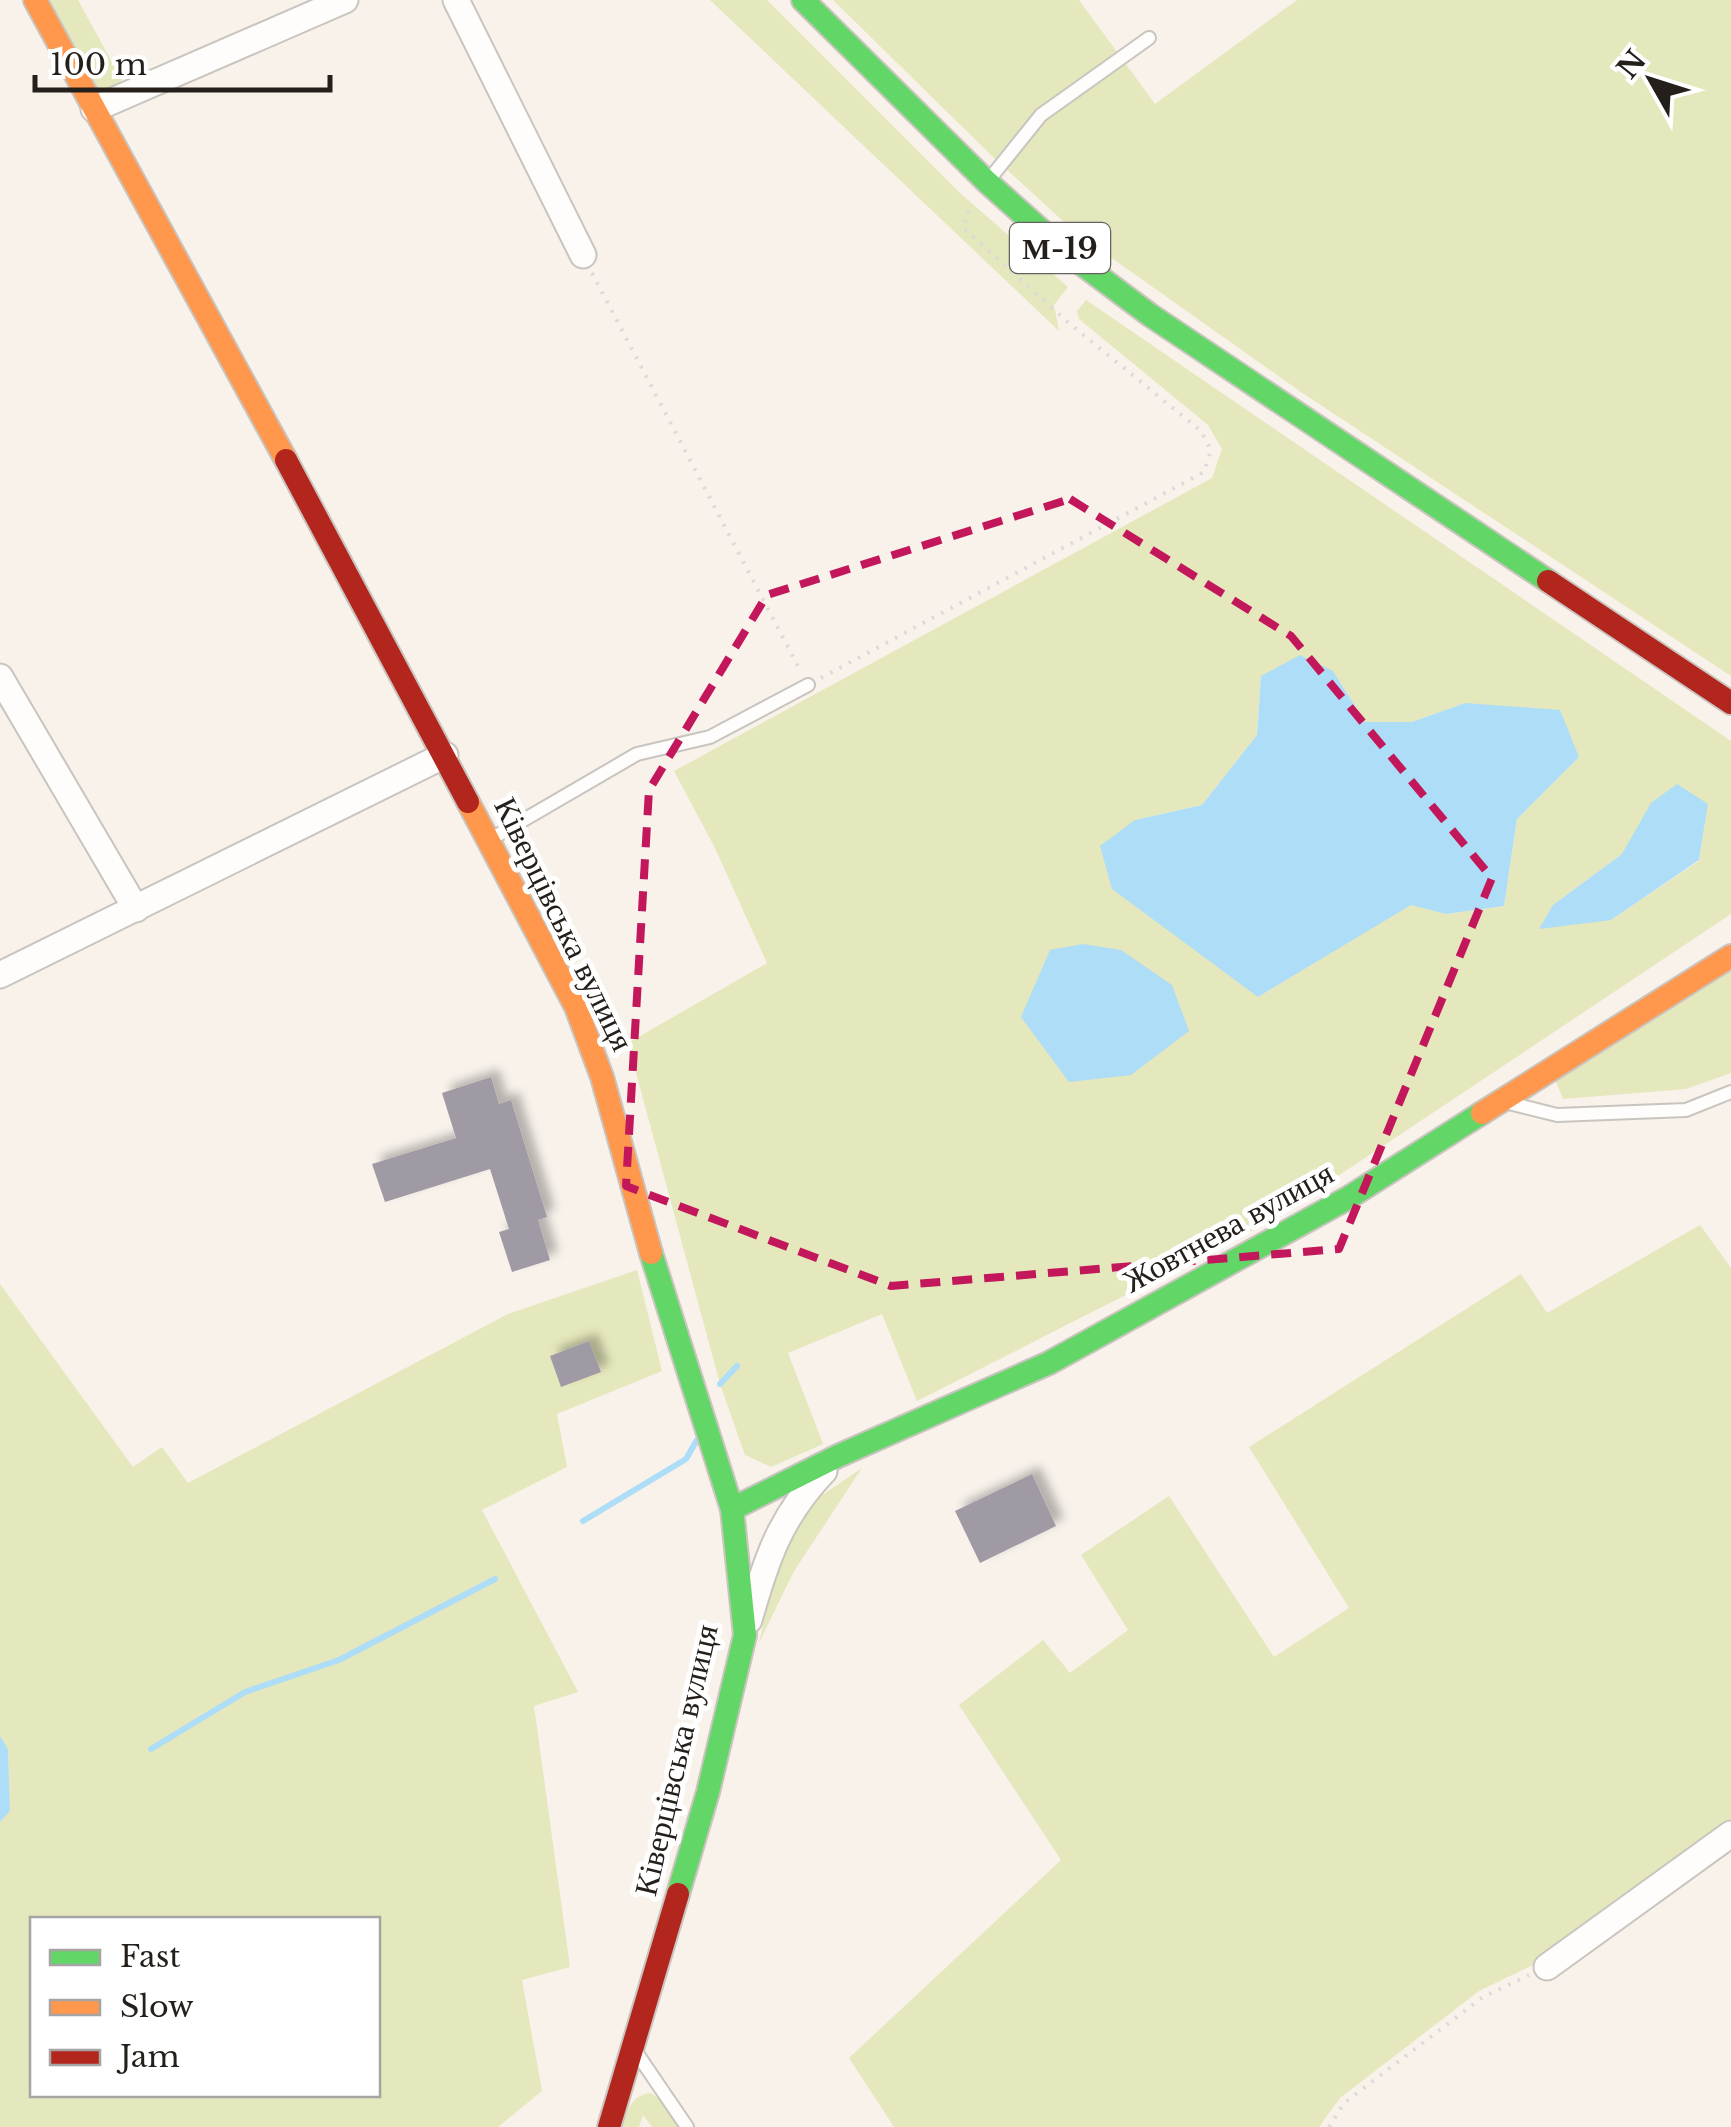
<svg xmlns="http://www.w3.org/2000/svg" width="1731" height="2127" viewBox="0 0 1731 2127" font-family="'Libre Baskerville',serif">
<defs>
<filter id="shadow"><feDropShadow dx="8" dy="-8" stdDeviation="5" flood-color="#0004"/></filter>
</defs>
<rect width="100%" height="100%" fill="#f8f2eb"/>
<g fill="#e5e7bc" fill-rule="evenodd">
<path d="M49 0H78L125 86 101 96Z"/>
<path d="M710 0H767L960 193 1068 287 1054 305 1059 331Z"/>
<path d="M833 0H1079L1155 104 1297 0H1731V676L1301 392 1075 232 993 157Z"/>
<path d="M1086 300 1731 741V914L1269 1222 917 1401 882 1314 788 1353 823 1444 771 1467 745 1455 720 1384 628 1043 767 963 714 846 674 771 1212 478 1222 449 1208 425 1079 319 1077 311ZM1333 671 1365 722H1412L1465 703 1579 757 1517 819 1504 906 1446 914 1411 904 1258 997 1135 820 1202 805 1257 735 1261 676ZM1708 804 1699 861 1611 920 1553 905 1622 854Z"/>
<path d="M1731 969V1073L1686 1089 1563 1099 1556 1081Z"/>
<path d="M1700 1225 1731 1268V1828L1541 1961 1479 1991 1340 2098 1319 2127H894L849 2058 1061 1860 959 1705 1043 1640 1070 1673 1128 1630 1081 1555 1169 1496 1274 1657 1349 1608 1249 1447 1521 1274 1547 1313Z"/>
<path d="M637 1270 662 1371 557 1414 567 1467 482 1510 578 1692 534 1706 570 1967 522 1980 542 2091 498 2127H0V1822L10 1811 8 1749 0 1736V1284L133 1467 162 1447 188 1483 508 1314ZM32 1920H378V2094H32Z"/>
<path d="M862 1468 794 1571 759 1643 777 1566 815 1500Z"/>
<path d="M651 2093 660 2100 678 2127H652L643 2115 639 2127H622C628 2110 631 2095 651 2093Z"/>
</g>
<g fill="#aeddf8">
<path d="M1300 655 1333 671 1365 722H1412L1465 703 1560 710 1579 757 1517 819 1504 906 1446 914 1411 905 1258 997 1112 889 1100 846 1135 820 1202 805 1257 735 1261 676Z"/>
<path d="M1677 784 1708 804 1699 860 1611 920 1539 929 1553 905 1622 854 1651 803Z"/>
<path d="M1083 944 1121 950 1172 985 1189 1031 1131 1075 1069 1082 1021 1017 1050 950Z"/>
<path d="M0 1736 8 1749 10 1811 0 1822Z"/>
</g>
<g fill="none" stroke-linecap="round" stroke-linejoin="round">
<g stroke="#aeddf8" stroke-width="6">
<path d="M720 1384 737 1366"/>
<path d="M583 1521 686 1459 697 1440"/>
<path d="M151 1749 245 1692 339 1660 495 1579"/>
</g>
</g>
<g fill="#a09aa4" filter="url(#shadow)">
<path d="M491 1077 499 1104 511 1100 547 1217 538 1220 550 1260 512 1272 499 1232 509 1229 490 1169 385 1202 372 1164 456 1138 442 1093Z"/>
<path d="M589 1341 601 1372 561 1387 550 1356Z"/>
<path d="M1032 1474 1056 1526 980 1563 955 1511Z"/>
</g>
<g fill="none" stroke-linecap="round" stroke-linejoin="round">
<defs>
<g id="lane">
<path d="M992 176 1041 115 1149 38"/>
<path d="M491 839 637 754 710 737 808 685"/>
<path d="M1509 1103 1557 1115 1686 1110 1731 1092"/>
<path d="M638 2055 687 2127"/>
</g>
<g id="street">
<path d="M456 0 583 255"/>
<path d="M94 109 345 0"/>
<path d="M0 677 136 909"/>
<path d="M0 975 445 755"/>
<path d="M749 1620C766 1560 780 1517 824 1471"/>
<path d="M1547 1967 1731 1834"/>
</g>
<g id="fast">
<path d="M803 0 987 182 1062 249 1150 315 1548 581"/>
<path d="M651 1253 732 1509 745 1635 708 1792 678 1894"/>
<path d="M732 1509 838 1456 1049 1363 1348 1198 1482 1113"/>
</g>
<g id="slow">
<path d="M35 0 286 460"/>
<path d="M468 802 576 1007 602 1077 651 1253"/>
<path d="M1482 1113 1731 956"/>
</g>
<g id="jam">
<path d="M286 460 468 802"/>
<path d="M1548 581 1731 703"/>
<path d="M609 2127 678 1894"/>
</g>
</defs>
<use href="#lane" stroke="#c9c4be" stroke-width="16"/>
<use href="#street" stroke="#c9c4be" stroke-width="29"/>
<use href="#fast" stroke="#c9c4be" stroke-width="26"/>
<use href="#slow" stroke="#c9c4be" stroke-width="26"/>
<use href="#jam" stroke="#c9c4be" stroke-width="26"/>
<g stroke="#dcdad8" stroke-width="4" stroke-dasharray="2.5 8" stroke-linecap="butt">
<path d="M592 273 801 672"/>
<path d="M821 678 1204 472 1211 450 1201 431 1070 324 963 228 970 206"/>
<path d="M1329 2127 1344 2103 1483 1997 1529 1975"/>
</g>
<use href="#lane" stroke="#fefdfc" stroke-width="12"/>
<use href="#street" stroke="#fefdfc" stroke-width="25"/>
<use href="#fast" stroke="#63d668" stroke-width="22"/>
<use href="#slow" stroke="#ff974d" stroke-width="22"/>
<use href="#jam" stroke="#b3261e" stroke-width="22"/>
</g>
<path fill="none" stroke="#c2185b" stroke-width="8" stroke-dasharray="20 12" stroke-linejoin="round" d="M1070 499 1291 636 1492 878 1339 1249 891 1286 626 1186 649 790 767 595Z"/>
<g text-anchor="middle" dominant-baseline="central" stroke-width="10" stroke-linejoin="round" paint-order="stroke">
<rect fill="#fff" stroke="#66625f" stroke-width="2.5" x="1010" y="223" width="100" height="50" rx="8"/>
<g font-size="30" font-weight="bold" fill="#241f1a">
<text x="1060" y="248">М-19</text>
</g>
<g font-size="32" fill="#241f1a" stroke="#fff">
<text transform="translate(564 924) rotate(64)">Ківерцівська вулиця</text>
<text transform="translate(1228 1227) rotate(-29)">Жовтнева вулиця</text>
<text transform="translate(676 1760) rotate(-77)">Ківерцівська вулиця</text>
</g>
</g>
<rect x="30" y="1917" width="350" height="180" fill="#ffffff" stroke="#a7a5a3" stroke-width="2.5"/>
<rect x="50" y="1950" width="50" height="15" fill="#63d668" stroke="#a7a5a3" stroke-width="2.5"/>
<text x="120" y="1967" font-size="30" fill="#241f1a">Fast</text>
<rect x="50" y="2000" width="50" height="15" fill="#ff974d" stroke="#a7a5a3" stroke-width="2.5"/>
<text x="120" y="2017" font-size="30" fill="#241f1a">Slow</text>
<rect x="50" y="2050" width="50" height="15" fill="#b3261e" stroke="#a7a5a3" stroke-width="2.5"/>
<text x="120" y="2067" font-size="30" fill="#241f1a">Jam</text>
<g transform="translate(1651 80) rotate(309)" stroke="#ffffff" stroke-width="8" paint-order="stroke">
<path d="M0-8L18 38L0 25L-18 38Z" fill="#241f1a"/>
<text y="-15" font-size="28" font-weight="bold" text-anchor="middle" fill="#241f1a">N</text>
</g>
<path d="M35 75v15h295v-15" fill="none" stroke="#241f1a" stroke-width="5"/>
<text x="50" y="75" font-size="30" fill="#241f1a" stroke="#ffffff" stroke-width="8" paint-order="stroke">100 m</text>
</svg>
